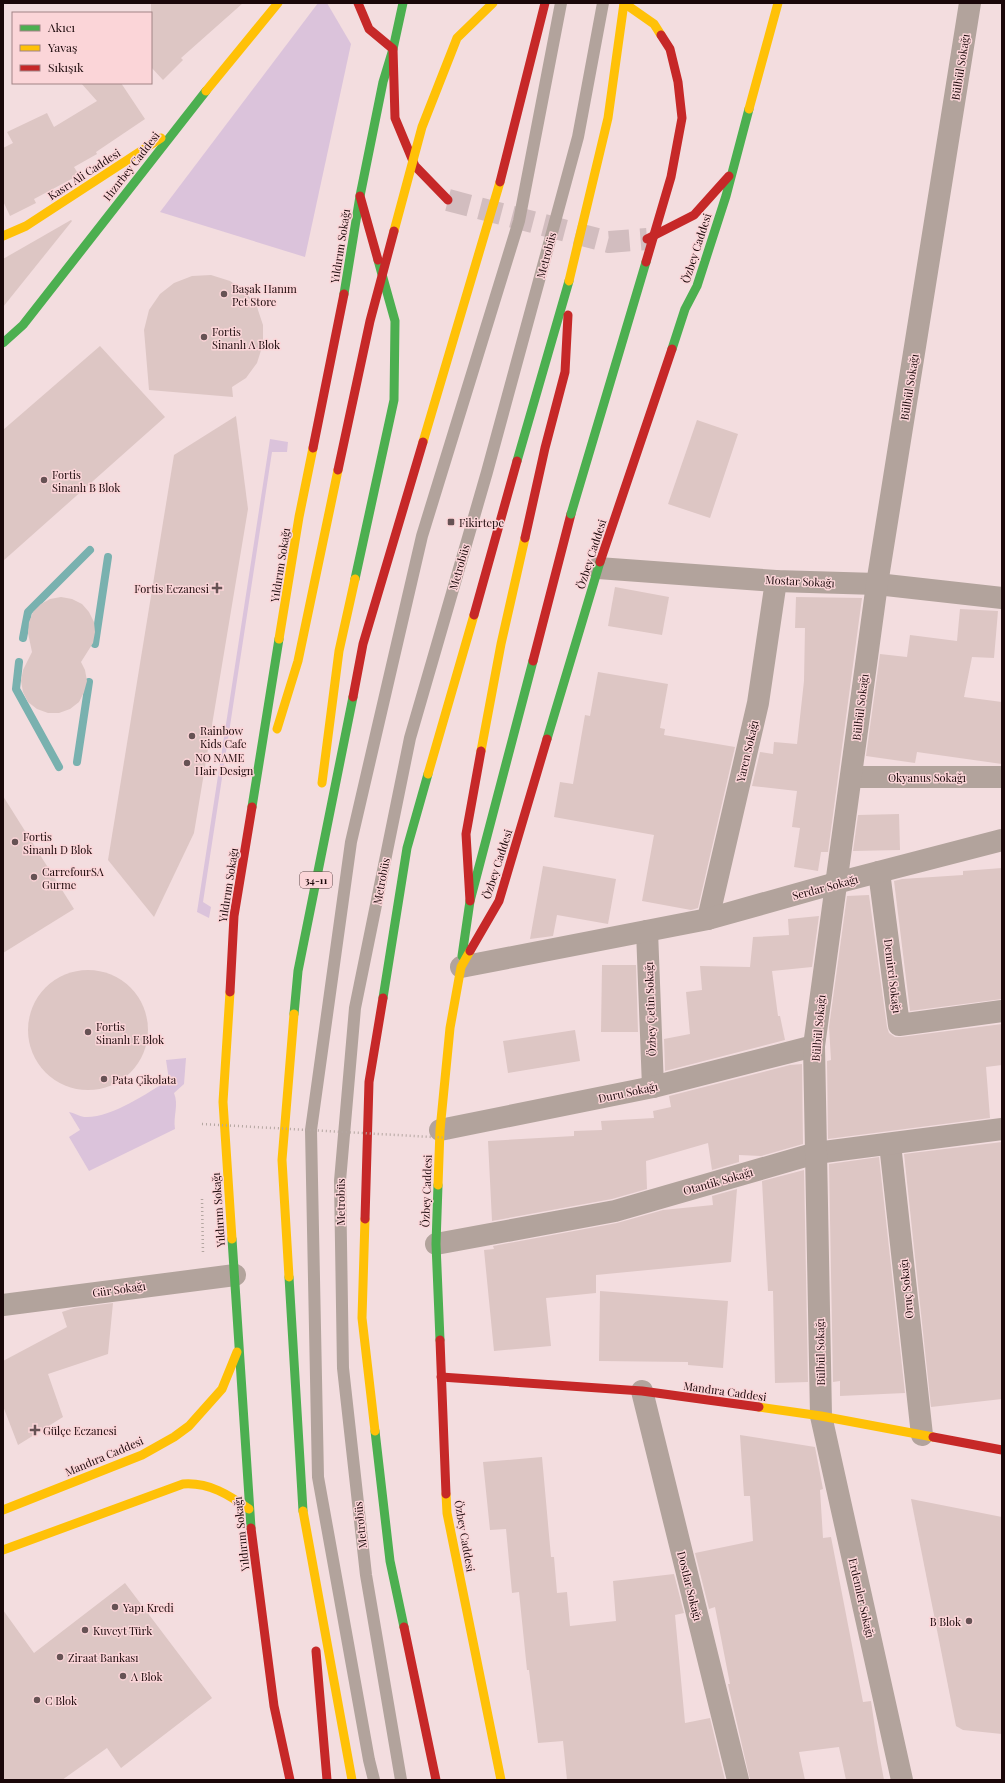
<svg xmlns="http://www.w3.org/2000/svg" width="1005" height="1783" viewBox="0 0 1005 1783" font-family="'Playfair Display',serif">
<rect width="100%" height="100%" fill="#f3dddf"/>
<g fill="#dbc3db">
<path d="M318 3H327L351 44 305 257 160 212Z"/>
<path d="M270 439 288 442 287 452H272L203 902 211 907 209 918 197 912Z"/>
<path d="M186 1058 184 1084 174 1093C179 1105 173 1116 175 1129L89 1171 69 1137 80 1130 69 1112C74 1113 79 1116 84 1117 110 1119 147 1093 169 1080L166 1060Z"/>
</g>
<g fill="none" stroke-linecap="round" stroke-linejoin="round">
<g stroke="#79b1af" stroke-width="8">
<path d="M23 638 28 612 90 550"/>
<path d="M95 644 108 557"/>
<path d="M19 662 16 689 59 767"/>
<path d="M77 762 89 682"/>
</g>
</g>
<g fill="#ddc6c4">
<path d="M151 3H243L181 58 183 60 163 80 151 67Z"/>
<path d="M81 83H121L145 119 96 152 97 154 74 167 79 175 34 199 36 203 10 216 3 201V148L13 143 7 132 47 113 54 127 97 101Z"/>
<path d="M71 220 72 221 3 307V259Z"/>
<path d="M211 275 230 281 245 291 257 307 263 325V344L257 363 246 378 232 387 233 397 149 390 144 330 149 310 160 294 174 283 192 276Z"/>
<path d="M100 346 165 417 3 561V430Z"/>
<path d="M236 416 248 509 194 833 154 917 108 860 174 455Z"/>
<path d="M697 420 738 434 710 518 668 504Z"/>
<path d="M615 587 669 597 662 635 608 626Z"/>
<path d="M61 597 72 599 82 604 89 612 94 622 95 632 93 643 81 662 85 670 87 681 84 692 79 702 70 709 59 713H48L37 709 28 702 23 692 21 681 23 670 32 652 28 633 29 622 33 612 41 604 50 599Z"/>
<path d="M796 597 862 598 828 852H821L818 871 794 867 800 828 792 827 797 791 752 786 760 752 773 754 774 742 797 744 804 681 805 628H795Z"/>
<path d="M960 609 998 611 994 658 972 657 964 697 1002 702V764L917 752 915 763 866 756 880 654 907 657 910 635 957 641Z"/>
<path d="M598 672 668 684 660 728 665 729 664 735 735 747 698 908 691 910 642 901 654 835 554 817 560 782 573 784 585 715 590 716Z"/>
<path d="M3 796 74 909 3 953Z"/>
<path d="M899 814 900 850 853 851 858 815Z"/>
<path d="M543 866 616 879 608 924 557 915 553 936 530 939Z"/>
<path d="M1002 868V999L910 1011 894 881 902 879 963 875V871Z"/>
<path d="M869 895 887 1027 889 1033 895 1037H901L1002 1024V1065L986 1067 990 1118 828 1139 827 1061 831 1060 829 1027 847 896Z"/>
<path d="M819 916 812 967 772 971 778 1016H780L785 1040 665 1071 664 1039 690 1034 686 992 702 990 700 966 750 967 753 937 789 935 788 919Z"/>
<path d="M602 965H636L638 1032H601Z"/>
<circle cx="88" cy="1030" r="60"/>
<path d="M575 1030 580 1061 508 1073 503 1041Z"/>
<path d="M802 1064 803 1144 761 1156 739 1155V1162L712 1170 708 1143 646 1161 647 1189 612 1199 492 1221 488 1141 574 1136V1131L602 1130 601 1121 654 1118 653 1111 671 1107 669 1096 790 1065Z"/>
<path d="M1002 1142V1399L931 1407 904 1154Z"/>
<path d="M879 1157 905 1393 840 1396V1381L833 1382 829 1164Z"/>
<path d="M804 1170 808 1382 775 1383 773 1291H768L762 1181Z"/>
<path d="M737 1189 731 1262 596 1275V1293L546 1298 551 1346 494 1351 484 1250 494 1249 493 1246 617 1223 663 1210 713 1205 712 1196Z"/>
<path d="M600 1291 728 1301 723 1368 688 1365V1362L599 1361Z"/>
<path d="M113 1303 108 1354 48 1374 63 1417 18 1445 3 1406V1361L67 1327 62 1312 74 1308Z"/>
<path d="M740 1435 815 1447 823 1489 820 1490 823 1538 831 1537 863 1702 871 1701 877 1742 884 1780H846L839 1747 799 1752 805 1780H750L729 1689 728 1684H730L715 1607 709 1609 695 1553 753 1541 750 1496H744Z"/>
<path d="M542 1457 551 1557H554L557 1593 567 1592 570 1626 616 1621 613 1581 674 1574 684 1613 675 1615 685 1723 710 1718 725 1780H567L563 1741 538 1743 529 1670H527L519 1592 512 1593 506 1529 490 1530 483 1462Z"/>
<path d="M911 1499 1002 1517V1734L963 1730 956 1726Z"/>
<path d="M125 1583 212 1698 121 1768 107 1748 62 1780H3V1610L34 1653Z"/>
</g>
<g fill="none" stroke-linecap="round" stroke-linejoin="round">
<path stroke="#d2bdbf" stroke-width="22" stroke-dasharray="22 11" stroke-linecap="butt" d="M448 200 609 242 647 239"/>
<path stroke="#b4a6a1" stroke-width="2.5" stroke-dasharray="1 3" stroke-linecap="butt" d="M202 1199 203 1254"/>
<g stroke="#b2a39c" stroke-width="12">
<path d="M374 1780 369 1760 318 1477 311 1130 351 842 422 536 519 221 561 3"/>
<path d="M401 1780 366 1575 343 1368 340 1181 355 1008 410 738 487 472 578 137 603 3"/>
</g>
<g stroke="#b2a39c" stroke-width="22">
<path d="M598 568 776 581 877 584 1002 598"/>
<path d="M852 777H1002"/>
<path d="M879 872 899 1025 1002 1011"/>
<path d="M708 919 758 703 776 581"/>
<path d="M647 931 653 1087"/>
<path d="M461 967 708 919 836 883 1002 840"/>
<path d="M440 1130 653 1087 814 1046"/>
<path d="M890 1144 922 1435"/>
<path d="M436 1244 615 1211 816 1153 1002 1129"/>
<path d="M3 1305 235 1275"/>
<path d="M642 1391 738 1780"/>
<path d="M902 1780 821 1416 814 1046 877 584 970 3"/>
</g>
<g stroke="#4caf50" stroke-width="9">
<path d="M344 294 360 196 383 82 393 49 403 3"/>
<path d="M3 343 23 325 206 91"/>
<path d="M672 349 685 309 697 286 726 196 749 109"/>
<path d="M517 461 569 281"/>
<path d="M355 579 394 400 395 321 378 260"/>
<path d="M547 739 600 562"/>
<path d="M252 807 279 639"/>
<path d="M462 956 470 901 533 661"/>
<path d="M383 998 407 848 428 774"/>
<path d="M294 1014 298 971 353 697"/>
<path d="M438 1185 436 1244 440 1340"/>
<path d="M232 1239 251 1528"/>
<path d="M289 1277 303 1511"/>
<path d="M375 1431 390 1561 404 1627"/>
</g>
<g stroke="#ffc107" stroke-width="9">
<path d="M206 91 278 3"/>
<path d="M749 109 778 3"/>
<path d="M3 236 26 226 161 138"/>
<path d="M569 281 608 118 624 3"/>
<path d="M423 442 500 182"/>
<path d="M279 639 299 517 313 448"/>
<path d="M277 729 298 661 338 470"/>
<path d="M481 751 501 644 525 538"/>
<path d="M428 774 474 615"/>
<path d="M322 783 339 651 355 579"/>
<path d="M230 992 223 1102 232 1239"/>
<path d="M438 1185 440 1130 450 1028 461 967 470 951"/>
<path d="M365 1219 362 1318 375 1431"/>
<path d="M289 1277 282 1160 294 1014"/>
<path d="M759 1407 821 1416 933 1437"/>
<path d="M446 1494 447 1513 501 1780"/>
<path d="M3 1510 142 1455 174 1437 189 1426 222 1389 237 1352"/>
<path d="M303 1511 352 1780"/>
<path d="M3 1550 183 1484C209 1482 229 1495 249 1509"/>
</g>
<g stroke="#c62828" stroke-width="9">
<path d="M358 3 369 29 393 49 395 118 415 166 448 200"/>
<path d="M500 182 545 3"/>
<path d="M360 196 378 260"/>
<path d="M647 239 694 215 729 176"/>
<path d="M313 448 344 294"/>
<path d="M525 538 545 448 565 372 568 315"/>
<path d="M600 562 672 349"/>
<path d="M474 615 517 461"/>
<path d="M533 661 571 514"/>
<path d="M353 697 363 644 423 442"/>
<path d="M470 901 466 834 481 751"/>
<path d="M470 951 499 901 547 739"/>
<path d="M230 992 234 916 252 807"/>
<path d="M365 1219 369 1082 383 998"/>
<path d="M440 1340 446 1494"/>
<path d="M441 1377 642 1391 759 1407"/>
<path d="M933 1437 1002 1450"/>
<path d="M251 1528 274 1706 290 1780"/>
<path d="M404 1627 436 1780"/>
<path d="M316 1651 327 1780"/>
</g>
<path stroke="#b4a6a1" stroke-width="2.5" stroke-dasharray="1 3" stroke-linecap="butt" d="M202 1124 450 1138"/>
<path stroke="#4caf50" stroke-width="9" d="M571 514 646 262"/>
<g stroke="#ffc107" stroke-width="9">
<path d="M624 3 654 24 661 35"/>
<path d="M394 231 422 127 457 38 493 3"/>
</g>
<g stroke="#c62828" stroke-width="9">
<path d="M646 262 671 177 682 118 678 82 670 49 661 35"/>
<path d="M338 470 370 321 394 231"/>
</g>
</g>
<g fill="#665254" stroke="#fbd5d8" stroke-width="1.5">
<circle cx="224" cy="294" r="4"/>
<circle cx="204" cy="337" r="4"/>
<circle cx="44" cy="480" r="4"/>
<rect x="447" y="518" width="8" height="8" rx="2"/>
<path d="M215 582h4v4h4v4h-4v4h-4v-4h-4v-4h4z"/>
<circle cx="192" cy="736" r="4"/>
<circle cx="187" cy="763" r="4"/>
<circle cx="15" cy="842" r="4"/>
<circle cx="34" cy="877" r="4"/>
<circle cx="88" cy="1032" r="4"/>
<circle cx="104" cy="1079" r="4"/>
<path d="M33 1424h4v4h4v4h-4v4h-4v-4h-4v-4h4z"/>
<circle cx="115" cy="1607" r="4"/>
<circle cx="969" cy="1621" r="4"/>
<circle cx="85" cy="1630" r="4"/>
<circle cx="60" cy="1657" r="4"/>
<circle cx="123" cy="1676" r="4"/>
<circle cx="37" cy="1700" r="4"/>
</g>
<g text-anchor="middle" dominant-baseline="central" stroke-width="3" stroke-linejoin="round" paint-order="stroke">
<rect fill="#fbd5d8" stroke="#5e4547" stroke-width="1" x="300" y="872" width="32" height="16" rx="3"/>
<g font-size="10" font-weight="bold" fill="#1a0709">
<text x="316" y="880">34-11</text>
</g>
<g font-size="11" fill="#1a0709" stroke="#fbd5d8">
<text transform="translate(960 67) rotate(-81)">Bülbül Sokağı</text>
<text transform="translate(131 166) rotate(-52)">Hızırbey Caddesi</text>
<text transform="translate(84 174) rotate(-33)">Kasrı Ali Caddesi</text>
<text transform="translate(340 246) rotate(-81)">Yıldırım Sokağı</text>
<text transform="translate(696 248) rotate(-72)">Özbey Caddesi</text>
<text transform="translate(546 255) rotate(-75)">Metrobüs</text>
<text transform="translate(909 387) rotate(-81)">Bülbül Sokağı</text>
<text transform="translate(591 554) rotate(-72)">Özbey Caddesi</text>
<text transform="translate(280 565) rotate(-81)">Yıldırım Sokağı</text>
<text transform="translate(459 567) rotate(-74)">Metrobüs</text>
<text transform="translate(800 581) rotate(3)">Mostar Sokağı</text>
<text transform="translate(860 707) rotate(-83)">Bülbül Sokağı</text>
<text transform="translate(747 751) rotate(-77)">Yaren Sokağı</text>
<text x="927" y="777">Okyanus Sokağı</text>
<text transform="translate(497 864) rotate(-72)">Özbey Caddesi</text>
<text transform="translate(381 881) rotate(-79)">Metrobüs</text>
<text transform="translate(228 885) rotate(-81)">Yıldırım Sokağı</text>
<text transform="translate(825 887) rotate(-15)">Serdar Sokağı</text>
<text transform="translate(893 976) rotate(83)">Demirci Sokağı</text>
<text transform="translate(650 1009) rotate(-92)">Özbey Çetin Sokağı</text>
<text transform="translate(818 1028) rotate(-85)">Bülbül Sokağı</text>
<text transform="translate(628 1092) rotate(-12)">Duru Sokağı</text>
<text transform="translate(718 1181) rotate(-16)">Otantik Sokağı</text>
<text transform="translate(426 1191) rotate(-88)">Özbey Caddesi</text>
<text transform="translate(340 1202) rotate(-90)">Metrobüs</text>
<text transform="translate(218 1210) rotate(-94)">Yıldırım Sokağı</text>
<text transform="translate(119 1289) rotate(-8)">Gür Sokağı</text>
<text transform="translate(906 1289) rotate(-96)">Oruç Sokağı</text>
<text transform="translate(820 1352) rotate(-91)">Bülbül Sokağı</text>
<text transform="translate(725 1391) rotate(8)">Mandıra Caddesi</text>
<text transform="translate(104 1456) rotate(-23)">Mandıra Caddesi</text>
<text transform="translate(360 1525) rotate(-96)">Metrobüs</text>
<text transform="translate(241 1534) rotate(-96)">Yıldırım Sokağı</text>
<text transform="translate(465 1536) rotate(80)">Özbey Caddesi</text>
<text transform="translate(690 1586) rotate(76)">Dostlar Sokağı</text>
<text transform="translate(862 1598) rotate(77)">Erdemler Sokağı</text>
</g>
<g font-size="11" fill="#1a0709" stroke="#fbd5d8" text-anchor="start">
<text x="232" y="288">Başak Hanım<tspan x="232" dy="13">Pet Store</tspan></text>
<text x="212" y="331">Fortis<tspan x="212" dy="13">Sinanlı A Blok</tspan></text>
<text x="52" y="474">Fortis<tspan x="52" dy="13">Sinanlı B Blok</tspan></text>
<text x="459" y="522">Fikirtepe</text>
<text x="209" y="588" text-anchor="end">Fortis Eczanesi</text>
<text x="200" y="730">Rainbow<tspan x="200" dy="13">Kids Cafe</tspan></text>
<text x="195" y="757">NO NAME<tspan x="195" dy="13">Hair Design</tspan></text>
<text x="23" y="836">Fortis<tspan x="23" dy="13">Sinanlı D Blok</tspan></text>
<text x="42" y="871">CarrefourSA<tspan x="42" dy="13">Gurme</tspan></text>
<text x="96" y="1026">Fortis<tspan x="96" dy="13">Sinanlı E Blok</tspan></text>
<text x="112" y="1079">Pata Çikolata</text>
<text x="43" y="1430">Gülçe Eczanesi</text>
<text x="123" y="1607">Yapı Kredi</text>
<text x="961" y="1621" text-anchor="end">B Blok</text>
<text x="93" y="1630">Kuveyt Türk</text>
<text x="68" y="1657">Ziraat Bankası</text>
<text x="131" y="1676">A Blok</text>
<text x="45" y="1700">C Blok</text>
</g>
</g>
<rect width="1005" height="1783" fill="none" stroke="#1a0709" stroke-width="8"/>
<rect x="12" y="12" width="140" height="72" fill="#fbd5d8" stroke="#a18385"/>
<rect x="20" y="25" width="20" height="6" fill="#4caf50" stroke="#a18385"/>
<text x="48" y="32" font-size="12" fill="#1a0709">Akıcı</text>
<rect x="20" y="45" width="20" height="6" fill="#ffc107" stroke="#a18385"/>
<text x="48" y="52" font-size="12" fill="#1a0709">Yavaş</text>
<rect x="20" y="65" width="20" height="6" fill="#c62828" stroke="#a18385"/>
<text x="48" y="72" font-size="12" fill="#1a0709">Sıkışık</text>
</svg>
